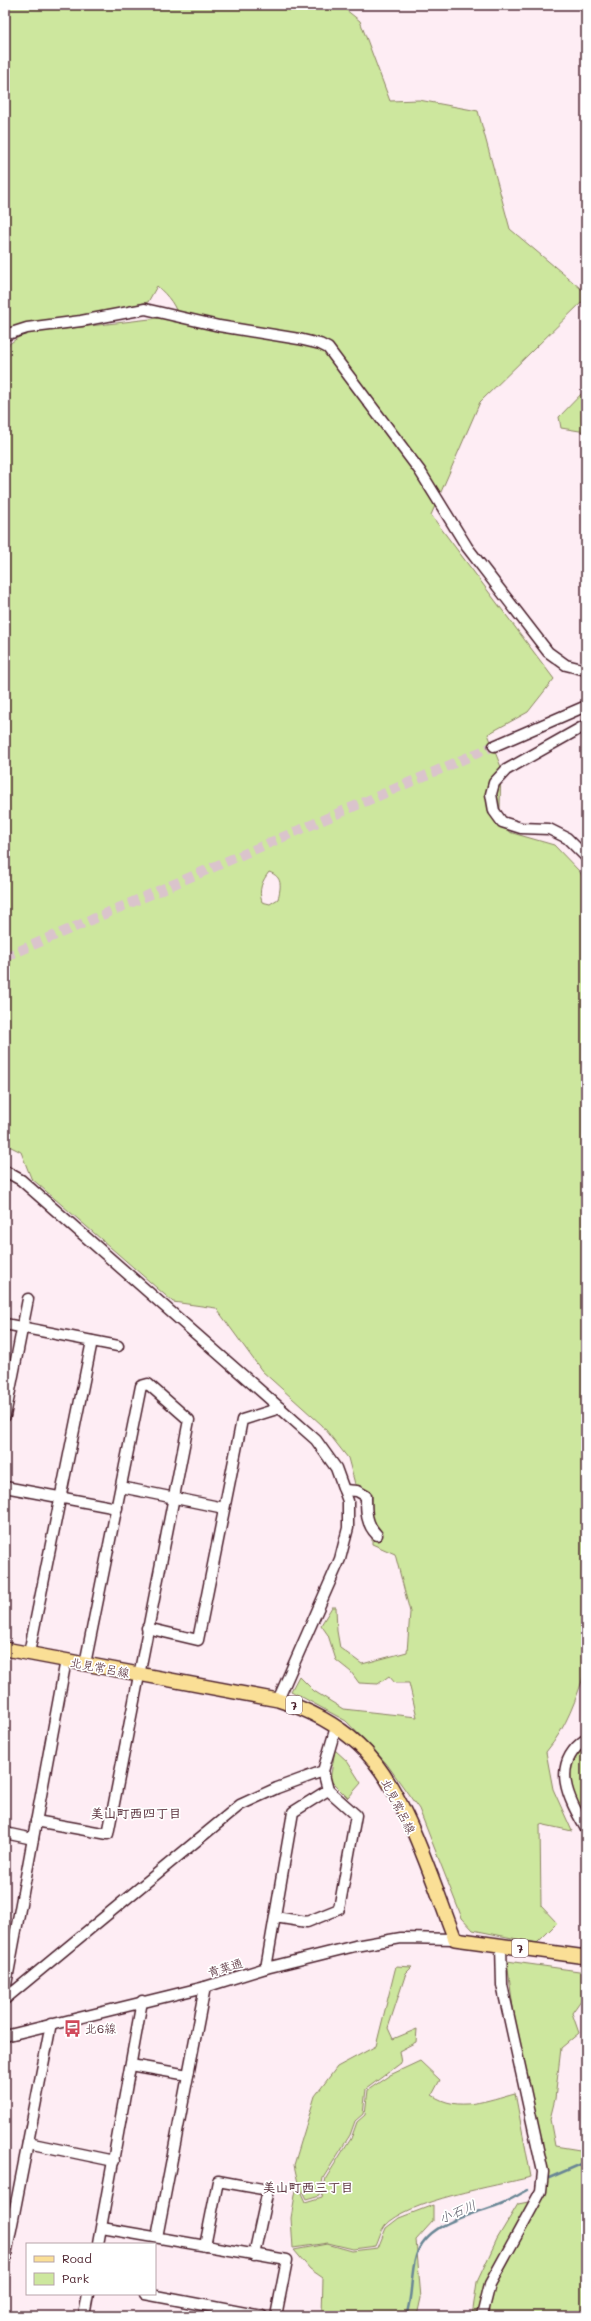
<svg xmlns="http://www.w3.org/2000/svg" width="591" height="2321" viewBox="0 0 591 2321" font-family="Mali,'Klee One',sans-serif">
<rect width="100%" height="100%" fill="#feedf4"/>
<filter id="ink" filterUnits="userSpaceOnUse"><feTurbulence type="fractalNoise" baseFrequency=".025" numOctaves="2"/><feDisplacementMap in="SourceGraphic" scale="8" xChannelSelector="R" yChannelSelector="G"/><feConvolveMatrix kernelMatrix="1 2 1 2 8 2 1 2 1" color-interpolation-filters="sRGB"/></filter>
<g filter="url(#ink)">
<g fill="#cde79e" stroke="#8c8364" fill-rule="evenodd">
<path d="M5 5H340L360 21 390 101 419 100 478 111 510 229 586 293V298L480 402 431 515 554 679 528 712 488 734 501 767 500 809 509 832 554 845 580 872 586 883V1669C576 1699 567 1727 546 1752L553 1789 572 1831 540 1824 541 1906 557 1923 537 1943 473 1930 462 1918 419 1809 386 1763 346 1721 291 1691 299 1676 314 1691 343 1709 417 1717 409 1683H395L389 1676 378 1684 359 1683 351 1672 336 1660 328 1635 321 1625 332 1607H336L337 1631 340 1648 362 1664 407 1652 410 1612 395 1554 372 1544V1495L355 1484 348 1458 322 1425 262 1371 216 1308 173 1302 31 1178 21 1152 5 1144V347L19 337 29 333 159 318 179 321C177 306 168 296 157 286L148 302 75 318 5 329ZM269 872C283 877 281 886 278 899L270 904 262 902C258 890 262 881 269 872Z"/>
<path d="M586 389V432L561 428 559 417Z"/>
<path d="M586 1745V1823C571 1795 553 1769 586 1745Z"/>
<path d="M335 1750 347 1761 361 1783 348 1798 330 1780Z"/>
<path d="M507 1961 586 1972V1993L572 2013 579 2033 561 2048 555 2099 550 2119 555 2146 586 2151V2316H472L477 2282 497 2239 518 2204 539 2200 547 2175 520 2062Z"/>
<path d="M396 1966 412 1967 406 1973 388 2028 393 2039 417 2029 416 2042 399 2051 401 2063 366 2089 363 2114 355 2121 350 2135 323 2178 320 2195 306 2199 298 2183 294 2165 315 2096 337 2067 376 2046Z"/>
<path d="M420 2061 440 2080 432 2095C458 2113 488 2100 515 2093L531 2177C496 2186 408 2200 385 2226 381 2231 379 2240 376 2246L353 2249 328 2243 293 2248 291 2218 297 2184 305 2202 322 2197 326 2178 352 2136 357 2122 365 2115 368 2090 390 2075Z"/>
<path d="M433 2205V2221L416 2240 421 2298 417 2316H322L323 2278 310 2269 294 2250 327 2244 352 2251 378 2248 386 2228 399 2218Z"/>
</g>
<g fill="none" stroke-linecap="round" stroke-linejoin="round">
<g stroke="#698695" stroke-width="2.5">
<path d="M549 2178 586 2162"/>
<path d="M406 2316C413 2296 410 2276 416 2256 427 2222 469 2216 498 2205 509 2201 518 2195 528 2190"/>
</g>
<path stroke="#dac4cc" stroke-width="10" stroke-dasharray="10 5" stroke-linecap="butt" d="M5 957 494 746"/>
<defs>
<g id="minor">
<path d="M5 335 27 328 81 321 145 309 219 326 299 339 320 344 328 348 420 471 467 547 548 652 566 665 586 670"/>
<path d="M586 725 506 770 494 783 491 794 494 811 502 822 521 828 549 829 567 838 586 857"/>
<path d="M494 746 586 706"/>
<path d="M5 1171 21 1180 280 1408 316 1440 336 1468 348 1501V1528L340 1559 278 1700"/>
<path d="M5 1324 118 1346"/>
<path d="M5 1416 28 1299"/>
<path d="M5 1487 117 1508"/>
<path d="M121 1487 224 1508"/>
<path d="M344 1490 357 1491 366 1496C366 1512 366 1524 377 1535"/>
<path d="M147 1628 198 1640 242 1420 280 1408"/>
<path d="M29 1653 92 1341"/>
<path d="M586 1739C549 1765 569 1799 586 1829"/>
<path d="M36 1821 108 1834 189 1420 148 1384 141 1386 85 1664"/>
<path d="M5 1833 33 1839"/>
<path d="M275 1917 307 1922 339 1909 356 1815 328 1790 323 1771"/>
<path d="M266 1968 293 1812 328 1790"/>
<path d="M5 1990 66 1660"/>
<path d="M5 1999 240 1805 277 1788 323 1771 336 1727"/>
<path d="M5 2036 205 1987 266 1968 355 1946 401 1938 455 1939"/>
<path d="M131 2065 188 2075"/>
<path d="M28 2143 114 2161"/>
<path d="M102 2228 287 2260 276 2316"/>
<path d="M157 2237 205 1987"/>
<path d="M98 2244 142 2001"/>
<path d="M205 2246 218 2181 268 2190 254 2255"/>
<path d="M5 2260 51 2024"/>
<path d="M145 2294 262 2316"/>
<path d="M84 2316 88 2294"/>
<path d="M482 2316 490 2284 541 2191 543 2172 502 1985 501 1945"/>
</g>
<path id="major" d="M5 1649 278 1700C307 1709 335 1723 358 1744 404 1785 432 1881 455 1939L586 1957"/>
</defs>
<use href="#minor" stroke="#4a1f2b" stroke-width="13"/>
<use href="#major" stroke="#4a1f2b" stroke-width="16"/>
<use href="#minor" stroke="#fff" stroke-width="10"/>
<use href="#major" stroke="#fadf96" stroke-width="13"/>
</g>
</g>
<defs>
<symbol id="bus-bare" viewBox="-9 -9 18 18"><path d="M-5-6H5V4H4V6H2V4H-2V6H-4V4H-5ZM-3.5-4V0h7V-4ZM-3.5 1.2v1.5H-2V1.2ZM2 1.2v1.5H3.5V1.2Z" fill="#d1495b" stroke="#fff" stroke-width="2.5" paint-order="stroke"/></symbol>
</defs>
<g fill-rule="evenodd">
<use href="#bus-bare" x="60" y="2016" width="25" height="25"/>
</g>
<g text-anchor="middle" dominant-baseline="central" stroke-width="3.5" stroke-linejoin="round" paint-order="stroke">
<g fill="#fff" stroke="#80626b" stroke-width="1">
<rect x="286" y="1696" width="16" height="18" rx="3"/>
<rect x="512" y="1939" width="16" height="18" rx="3"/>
</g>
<g font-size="11" font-weight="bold" fill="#4a1f2b">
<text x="294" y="1705">7</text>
<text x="520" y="1948">7</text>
</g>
<g font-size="12" fill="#4a1f2b" stroke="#fff">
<text transform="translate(100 1667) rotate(11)">北見常呂線</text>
<text transform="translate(399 1806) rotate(63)">北見常呂線</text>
<text transform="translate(225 1967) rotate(-17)">青葉通</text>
</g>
<g font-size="12" fill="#4a1f2b" stroke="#fff" text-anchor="start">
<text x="85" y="2028">北6線</text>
</g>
<g font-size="13" font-weight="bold" fill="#4a1f2b" stroke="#fff">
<text x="136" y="1812">美山町西四丁目</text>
<text x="308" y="2186">美山町西三丁目</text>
</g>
<g font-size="13" font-style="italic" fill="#5c5b69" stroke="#fff">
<text transform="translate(457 2211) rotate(-23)">小石川</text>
</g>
</g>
<rect width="591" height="2321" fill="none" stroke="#fff" stroke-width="20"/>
<rect x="10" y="10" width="571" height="2301" fill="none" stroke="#4a1f2b" stroke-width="1.5" filter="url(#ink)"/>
<rect x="26" y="2243" width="130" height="52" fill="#ffffff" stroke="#b7a5aa"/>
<rect x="34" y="2256" width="20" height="6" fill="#fadf96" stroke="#b7a5aa"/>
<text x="62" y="2263" font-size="12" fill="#4a1f2b">Road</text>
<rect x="34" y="2273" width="20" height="12" fill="#cde79e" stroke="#b7a5aa"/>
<text x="62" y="2283" font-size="12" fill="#4a1f2b">Park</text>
</svg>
